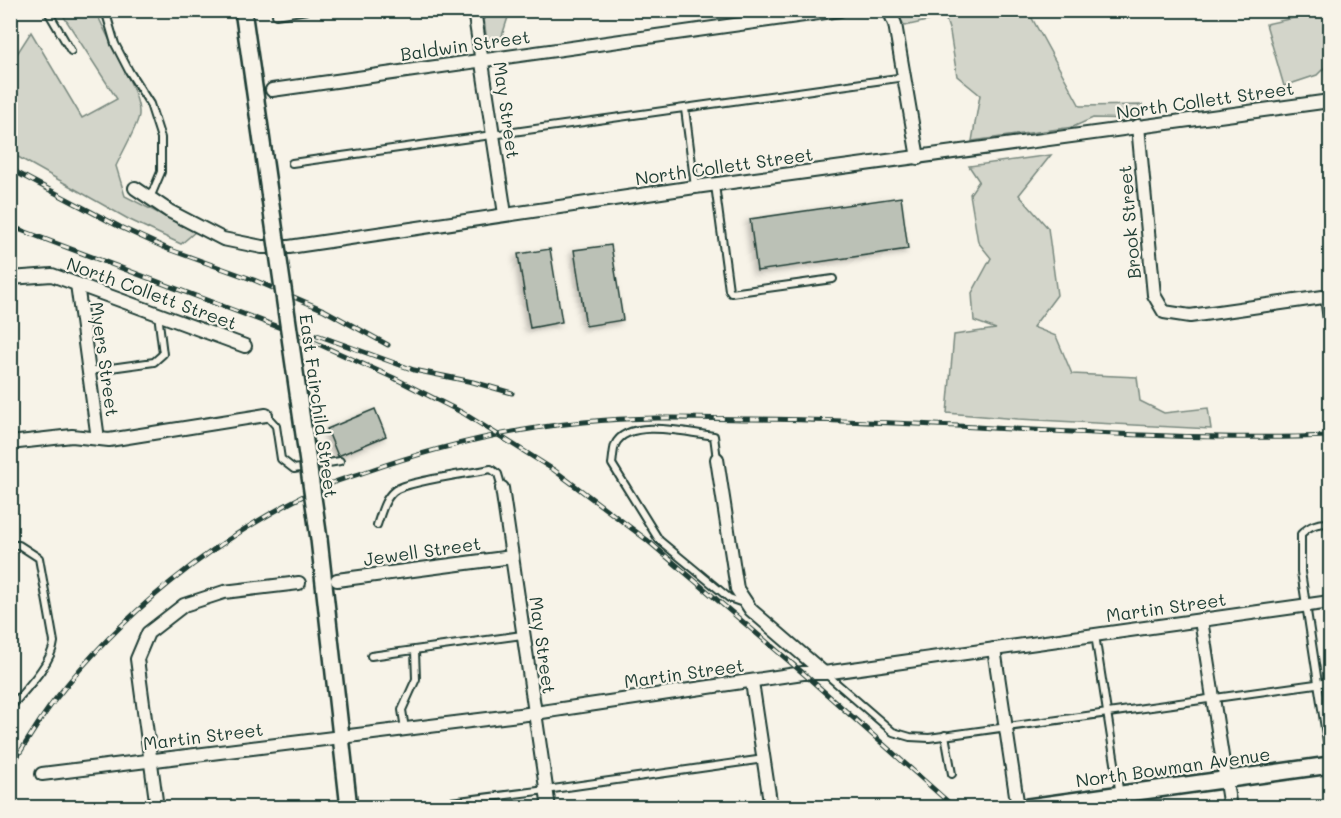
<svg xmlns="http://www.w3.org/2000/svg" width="1341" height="818" viewBox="0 0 1341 818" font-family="Mali,sans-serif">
<defs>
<filter id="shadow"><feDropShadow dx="-3" dy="3" stdDeviation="3" flood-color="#0004"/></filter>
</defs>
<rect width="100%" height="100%" fill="#f7f3e8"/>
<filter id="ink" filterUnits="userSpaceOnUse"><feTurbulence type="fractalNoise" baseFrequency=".0167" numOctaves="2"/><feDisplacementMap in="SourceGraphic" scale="12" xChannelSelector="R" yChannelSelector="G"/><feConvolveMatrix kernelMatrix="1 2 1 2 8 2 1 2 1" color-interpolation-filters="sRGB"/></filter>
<g filter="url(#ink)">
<g fill="#d3d5ca" stroke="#79897f" stroke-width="1.5">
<path d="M1310 10 1330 11V62L1317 75 1284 86 1266 24 1307 15Z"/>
<path d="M72 11H96C105 36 141 92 139 115 138 125 121 155 116 166L125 196 195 232 181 244 130 220 11 153V119L18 102 11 94V56L15 57 31 32 82 118 117 99 64 17Z"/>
<path d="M483 11H510L501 39 487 42Z"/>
<path d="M894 11H1028L1080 106 1142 105 1138 119 1093 118 1073 127 972 141 980 95 957 76 950 32 945 17 905 26Z"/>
<path d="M1051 155 1019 195 1048 228 1057 295 1033 327 1056 336 1072 374 1137 377 1140 401 1164 413 1208 408 1211 429 1018 419 947 413 954 335 996 329 974 321 972 293 991 258 978 242 970 194 979 181 969 166Z"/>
</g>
<g fill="#bbc1b6" stroke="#1f3d34" stroke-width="1.5" filter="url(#shadow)">
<path d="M901 197 908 249 757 271 750 219Z"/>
<path d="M611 245 623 320 586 326 574 250Z"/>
<path d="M550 249 562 322 530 328 518 254Z"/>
<path d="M375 409 386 436 338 456 327 429Z"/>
</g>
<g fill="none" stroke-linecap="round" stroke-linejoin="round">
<defs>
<g id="service">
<path d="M47 10 71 51"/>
<path d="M105 10 115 44 129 71 150 104 161 138V172L150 198"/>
<path d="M276 15 307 10"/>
<path d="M685 109 695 187"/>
<path d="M292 163 905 77"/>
<path d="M715 185 729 290 731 293 833 279"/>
<path d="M1324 297 1330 344"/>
<path d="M89 371 154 362 163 354 158 314"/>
<path d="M266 415 276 426 281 459 294 469 340 461"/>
<path d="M717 459 714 436C690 433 627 417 615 445 613 451 613 459 612 464L659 540 729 598 743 603"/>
<path d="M1330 523C1318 523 1310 525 1301 534V572L1330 761"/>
<path d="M377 525C381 514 384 499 394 491 406 481 472 473 491 469L498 474 502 488"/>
<path d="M10 545H19L39 558 54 642C52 663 24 691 10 708"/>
<path d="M1095 635 1122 808"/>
<path d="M371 656 522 635"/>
<path d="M826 674 893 732 910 737 929 738 1330 682"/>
<path d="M405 729 402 710 416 679 415 651"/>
<path d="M945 735 952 774"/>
<path d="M403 808 546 790 764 759"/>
</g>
<g id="minor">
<path d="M474 10 505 214"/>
<path d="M889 10 895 24 918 158"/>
<path d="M272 90 840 10"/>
<path d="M1138 126 1154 295 1164 312 1190 316 1330 296"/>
<path d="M135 188 169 211 223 239 262 247H289L695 187 1330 101"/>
<path d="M10 278 52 275 245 346"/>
<path d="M77 284 98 439"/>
<path d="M10 443 72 436 109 440 266 415"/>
<path d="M717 459 737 589 751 610 824 673"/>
<path d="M502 488 549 808"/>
<path d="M337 580 512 557"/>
<path d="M1201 620 1230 808"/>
<path d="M994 649 1018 808"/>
<path d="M752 682 771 808"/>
<path d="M42 774 535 713 803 673H824L1330 602"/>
<path d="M157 808 137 659 148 633 184 605 224 592 299 583"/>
</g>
<g id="tertiary">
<path d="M243 10 270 198"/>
<path d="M319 539 349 808"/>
<path d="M1021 808 1330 765"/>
</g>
</defs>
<use href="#service" stroke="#1f3d34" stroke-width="10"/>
<use href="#minor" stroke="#1f3d34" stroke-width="16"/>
<use href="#tertiary" stroke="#1f3d34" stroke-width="20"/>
<use href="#service" stroke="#f7f3e8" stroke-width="6"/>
<use href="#minor" stroke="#f7f3e8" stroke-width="12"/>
<use href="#tertiary" stroke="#f7f3e8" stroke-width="15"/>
<defs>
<g id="rail">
<path d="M10 169 120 227 168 249 254 280 324 310 388 345"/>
<path d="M10 226 294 333 394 378 463 413 554 470 647 540 803 673 955 808"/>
<path d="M317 335 414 370 473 382 512 393"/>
<path d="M10 768C25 745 38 722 54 701 122 613 212 541 311 492 328 483 347 478 365 472 436 447 510 429 584 422 639 416 695 418 751 419 944 420 1137 443 1330 436"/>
</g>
</defs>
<use href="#rail" stroke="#1f3d34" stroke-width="5"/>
<use href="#rail" stroke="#f7f3e8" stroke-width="3" stroke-dasharray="9" stroke-linecap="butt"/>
<defs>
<path id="tertiary-bridge" d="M270 198 319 539"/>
</defs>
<use href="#tertiary-bridge" stroke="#1f3d34" stroke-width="20" stroke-linecap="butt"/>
<use href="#tertiary-bridge" stroke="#f7f3e8" stroke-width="15"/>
</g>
</g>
<g text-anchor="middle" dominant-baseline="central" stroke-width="4.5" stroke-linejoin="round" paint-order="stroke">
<g font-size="18" fill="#1f3d34" stroke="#f7f3e8">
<text transform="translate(465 45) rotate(-8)">Baldwin Street</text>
<text transform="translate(1205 100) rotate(-8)">North Collett Street</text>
<text transform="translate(507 110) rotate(82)">May Street</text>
<text transform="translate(724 166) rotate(-8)">North Collett Street</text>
<text transform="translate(1129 222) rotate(-95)">Brook Street</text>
<text transform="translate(152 293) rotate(20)">North Collett Street</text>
<text transform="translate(105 359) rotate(82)">Myers Street</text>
<text transform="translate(319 406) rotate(82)">East Fairchild Street</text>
<text transform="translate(422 551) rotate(-8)">Jewell Street</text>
<text transform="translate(1166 607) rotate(-8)">Martin Street</text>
<text transform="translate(543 645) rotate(82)">May Street</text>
<text transform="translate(684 673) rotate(-8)">Martin Street</text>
<text transform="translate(203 736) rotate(-7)">Martin Street</text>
<text transform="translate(1173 767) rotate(-8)">North Bowman Avenue</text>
</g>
</g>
<rect width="1341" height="818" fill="none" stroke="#f7f3e8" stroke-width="36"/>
<rect x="18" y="18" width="1305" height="782" fill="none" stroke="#1f3d34" stroke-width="2" filter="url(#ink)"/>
</svg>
